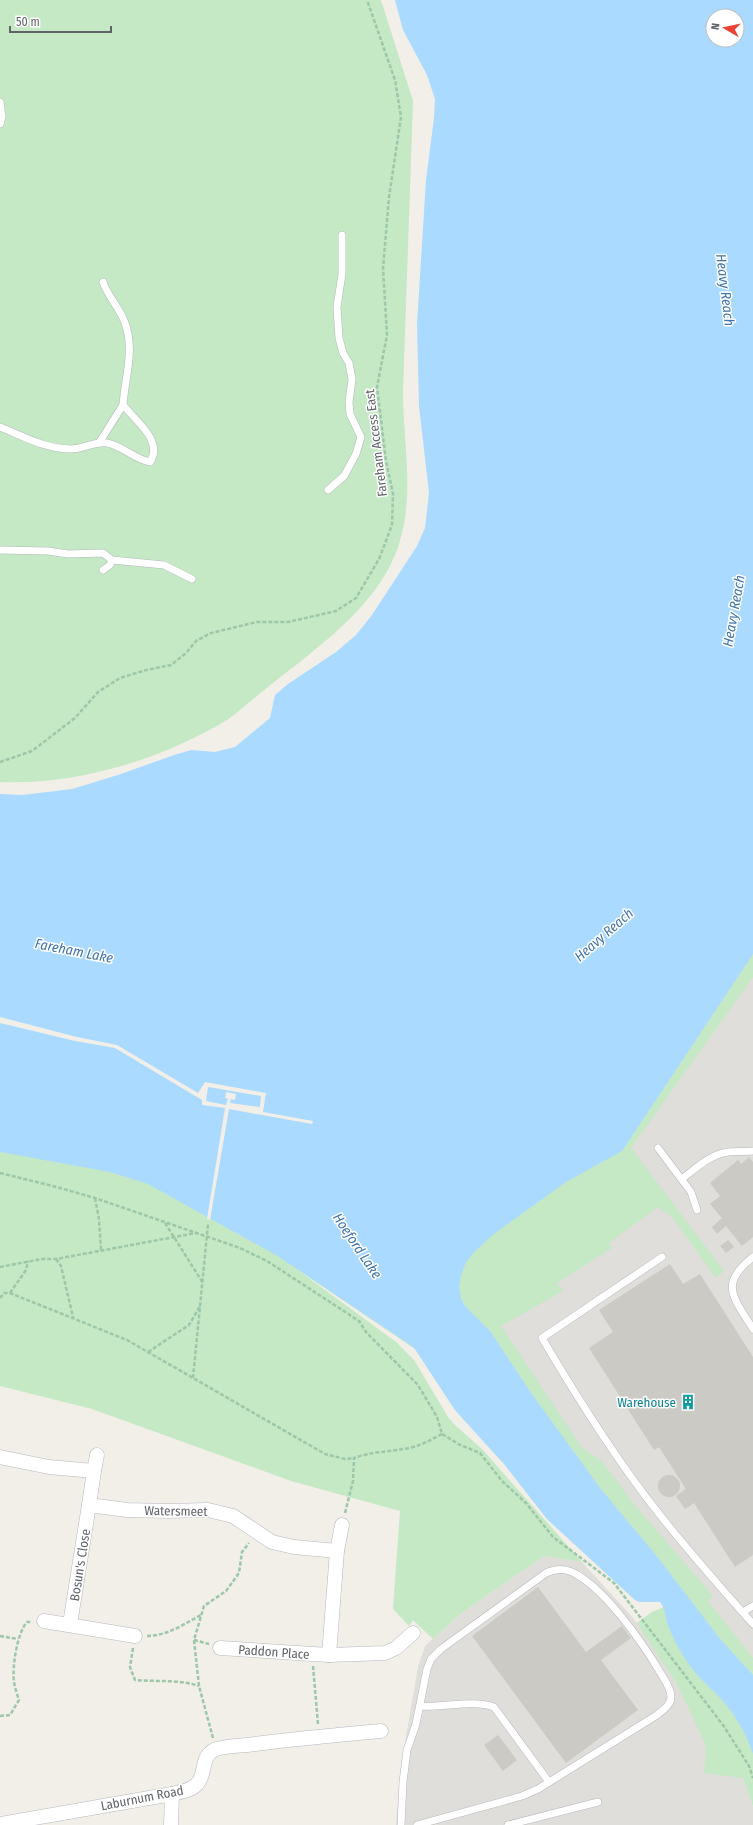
<svg xmlns="http://www.w3.org/2000/svg" width="753" height="1825" viewBox="0 0 753 1825" font-family="'Fira Sans Condensed',sans-serif">
<rect width="100%" height="100%" fill="#f1efe8"/>
<g fill="#e0deda">
<path d="M753 954V1675L720 1639 459 1286Z"/>
<path d="M544 1556 582 1562 633 1618 732 1745 753 1807V1825H396L400 1774 407 1731 418 1667 425 1646 459 1615Z"/>
</g>
<g fill="#c5e8c5">
<path d="M0 0H381L413 101 403 392C403 440 414 490 401 537 387 591 342 628 300 662 284 674 268 687 252 700 244 706 236 714 227 720 160 760 78 785 0 782Z"/>
<path d="M753 801V977L631 1148 724 1271 716 1278 671 1216 658 1207 609 1243 612 1248 557 1283 563 1291 501 1326 582 1448 601 1460 634 1504 713 1596 708 1601 753 1658V1807L743 1778 704 1773 706 1751 704 1741 676 1682 637 1623 652 1612 664 1607 660 1602H640L635 1600 547 1519 504 1464 455 1410 415 1349 295 1268 396 1342 414 1360 448 1417 456 1426 482 1449 582 1562 544 1556 459 1615 433 1639 413 1620 409 1626 393 1609 400 1511 291 1481 92 1409 0 1386V1006Z"/>
</g>
<path fill="#aadaff" fill-rule="evenodd" d="M395 0H753V954L622 1151 566 1182 495 1233 475 1251 466 1262 461 1275 459 1286 461 1298 465 1306 490 1331 531 1393 600 1488 659 1559 720 1639 753 1675V1754C746 1733 736 1715 721 1699 710 1687 697 1677 688 1663 680 1652 674 1640 669 1628 665 1619 666 1609 660 1602H640L635 1600 547 1519 504 1464 455 1410 415 1349 406 1342 276 1255 148 1184 110 1172 0 1152V794L22 795 72 789 118 775 177 754 192 750 215 752 235 747 270 718 275 695 288 684 336 652 356 635 372 615 417 546 425 528 429 493 419 406 417 324 426 180 434 118 435 99 427 75 403 30ZM713 16H737V40H713Z"/>
<path fill="#f1efe8" fill-rule="evenodd" d="M0 1017 77 1037 117 1045 198 1093 205 1082 266 1093 263 1112 313 1121 312 1124 229 1109 210 1220 207 1219 225 1108 202 1105V1100L115 1048 75 1041 0 1023ZM208 1087 261 1096 260 1107 230 1103 231 1099 235 1100 236 1094 226 1092 225 1098 228 1099 226 1105 206 1101Z"/>
<g fill="#cccac5">
<path d="M749 1157 753 1162V1237L742 1246 726 1226 717 1234 712 1227 722 1218 710 1204 720 1196 710 1183 738 1160 741 1164Z"/>
<path d="M728 1240 734 1247 726 1253 720 1246Z"/>
<path d="M670 1264 683 1284 700 1274 753 1357V1555L735 1567 694 1503 685 1509 676 1496 686 1489 659 1447 654 1450 589 1348 613 1332 599 1310Z"/>
<circle cx="669" cy="1486" r="11"/>
<path d="M538 1587 586 1652 622 1626 631 1638 601 1660 638 1710 566 1763 472 1636Z"/>
<path d="M498 1735 517 1760 503 1771 484 1745Z"/>
</g>
<g fill="none" stroke-linecap="round" stroke-linejoin="round">
<defs>
<g id="lane">
<path d="M0 102 2 117 0 124"/>
<path d="M0 427C23 436 45 449 71 449 83 449 95 441 107 443 123 446 134 459 150 462 164 441 135 420 123 405 125 377 135 350 125 323 120 308 108 297 103 282"/>
<path d="M99 443 123 405"/>
<path d="M328 490 344 476 356 454 361 437 350 414 349 402 352 379 349 363 343 353 339 338 337 307 342 274V235"/>
<path d="M0 550 48 551 68 554 103 553 112 560 164 565 192 579"/>
<path d="M103 570 110 565 112 560"/>
<path d="M658 1148 691 1192 697 1210"/>
<path d="M682 1179C696 1168 709 1155 728 1152 736 1151 745 1152 753 1151"/>
<path d="M662 1257 542 1338C578 1399 616 1460 660 1515 690 1553 721 1588 753 1624"/>
<path d="M753 1257C718 1284 734 1298 753 1329"/>
<path d="M743 1612 753 1606"/>
<path d="M420 1706C442 1708 474 1699 494 1707L549 1782"/>
<path d="M401 1825 403 1782 407 1750 416 1724 427 1669 431 1659 441 1649 546 1573C555 1569 563 1568 572 1572 604 1587 642 1642 660 1672 664 1679 671 1688 671 1697 671 1705 663 1710 657 1715L538 1789 522 1796 417 1825"/>
<path d="M508 1825 598 1802"/>
</g>
<g id="street">
<path d="M0 1457 49 1467 94 1471 89 1505 127 1510 167 1511 208 1510 233 1516 272 1542 294 1547 337 1551 329 1655 220 1648"/>
<path d="M94 1471 97 1455"/>
<path d="M337 1551 342 1525"/>
<path d="M44 1621 135 1636"/>
<path d="M70 1624 89 1505"/>
<path d="M329 1655 385 1653 396 1648 413 1633"/>
<path d="M0 1824 172 1794C180 1792 191 1791 197 1784 207 1773 200 1758 214 1750 223 1746 238 1746 247 1745 292 1739 336 1735 381 1731"/>
<path d="M171 1825 172 1794"/>
</g>
</defs>
<use href="#lane" stroke="#b5b8bc" stroke-width="8"/>
<use href="#street" stroke="#b5b8bc" stroke-width="15"/>
<g stroke="#9cc7a9" stroke-width="2.5" stroke-dasharray="4 2" stroke-linecap="butt">
<path d="M0 762 32 751 75 718 98 692 120 678 146 670 171 665 186 653 196 641 211 633 257 622H288L336 611 356 598 379 559 392 525 393 494 386 461 377 387 387 335 383 268 389 197 401 117 395 80 367 0"/>
<path d="M0 1173 53 1186 95 1198 240 1248 267 1261 359 1321 366 1332 418 1385 437 1417 442 1434 460 1445 480 1453 502 1481 526 1503 553 1537 614 1583 723 1725 749 1766 753 1778"/>
<path d="M95 1198 99 1219 101 1250"/>
<path d="M165 1223 203 1283"/>
<path d="M56 1259 61 1266 73 1317"/>
<path d="M0 1267 42 1259H56L196 1233"/>
<path d="M10 1293 26 1270 28 1261"/>
<path d="M0 1298 4 1293H10L127 1340 325 1454 345 1459 354 1458"/>
<path d="M148 1352 189 1325 200 1306"/>
<path d="M193 1378 208 1224"/>
<path d="M345 1513 353 1481 354 1458C373 1451 393 1452 413 1447 424 1444 432 1439 442 1434"/>
<path d="M0 1636 18 1639"/>
<path d="M147 1636C167 1636 184 1624 201 1615"/>
<path d="M194 1640 209 1644"/>
<path d="M133 1648 130 1667 135 1680C156 1682 179 1679 199 1686"/>
<path d="M313 1666 318 1724"/>
<path d="M0 1716 10 1715 19 1700C17 1694 15 1688 14 1682 12 1667 17 1633 27 1622H31"/>
<path d="M213 1738 199 1686 194 1640 204 1606 226 1591 239 1573 242 1552 249 1543"/>
</g>
<use href="#lane" stroke="#fff" stroke-width="7"/>
<use href="#street" stroke="#fff" stroke-width="14"/>
</g>
<defs>
<symbol id="building-bare" viewBox="-9 -9 18 18"><path d="M-4-6H4V6H1V3H-1V6H-4ZM-2.5-4.3h1.7v1.8h-1.7ZM.8-4.3h1.7v1.8H.8ZM-2.5-1h1.7V.8h-1.7ZM.8-1h1.7V.8H.8Z" fill="#0f9aa8" stroke="#fff" stroke-width="2.5" paint-order="stroke"/></symbol>
</defs>
<g fill-rule="evenodd">
<use href="#building-bare" x="677" y="1391" width="22" height="22"/>
</g>
<g text-anchor="middle" dominant-baseline="central" stroke-width="3" stroke-linejoin="round" paint-order="stroke">
<g font-size="13" fill="#5f6368" stroke="#fff">
<text transform="translate(376 443) rotate(-97)">Fareham Access East</text>
<text transform="translate(176 1511) rotate(1)">Watersmeet</text>
<text transform="translate(80 1565) rotate(-81)">Bosun's Close</text>
<text transform="translate(274 1652) rotate(4)">Paddon Place</text>
<text transform="translate(142 1798) rotate(-11)">Laburnum Road</text>
</g>
<g font-size="13" fill="#0d838f" stroke="#fff" text-anchor="end">
<text x="676" y="1402">Warehouse</text>
</g>
<g font-size="14" font-style="italic" fill="#4174aa" stroke="#fff">
<text transform="translate(725 290) rotate(83)">Heavy Reach</text>
<text transform="translate(734 611) rotate(-80)">Heavy Reach</text>
<text transform="translate(604 935) rotate(-41)">Heavy Reach</text>
<text transform="translate(74 951) rotate(11)">Fareham Lake</text>
<text transform="translate(357 1246) rotate(56)">Hoeford Lake</text>
</g>
</g>
<g transform="translate(725 28) rotate(279)"><circle r="19" fill="#ffffff" stroke="#bfc1c3"/>
<path d="M0-3L7 15L0 10L-7 15Z" fill="#ea4335"/>
<text y="-6" font-size="11" font-weight="bold" text-anchor="middle" fill="#5f6368">N</text>
</g>
<path d="M10 26v6h101v-6" fill="none" stroke="#5f6368" stroke-width="2"/>
<text x="16" y="26" font-size="12" fill="#5f6368" stroke="#ffffff" stroke-width="3" paint-order="stroke">50 m</text>
</svg>
